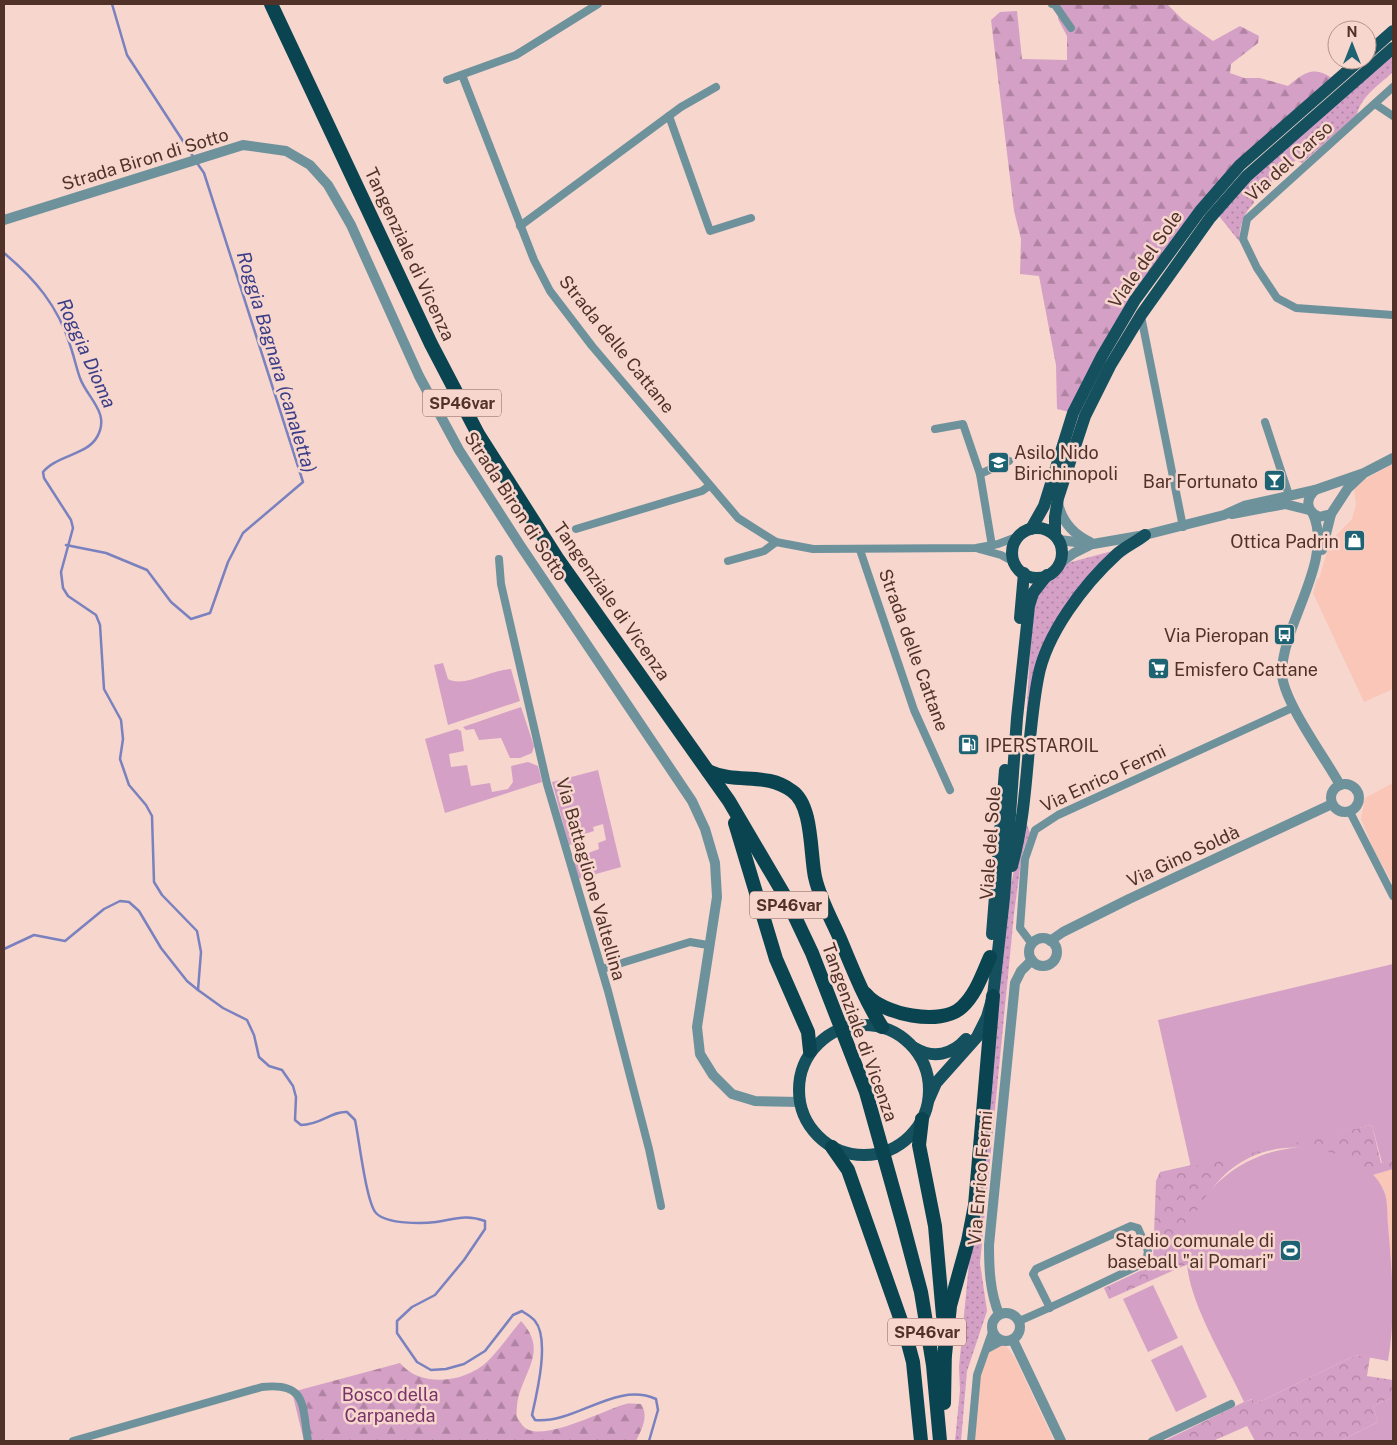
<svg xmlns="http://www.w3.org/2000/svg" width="1397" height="1445" viewBox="0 0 1397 1445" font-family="'Public Sans',sans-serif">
<defs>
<pattern id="grass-dots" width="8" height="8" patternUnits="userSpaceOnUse" patternTransform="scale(1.25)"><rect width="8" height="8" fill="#d5a0c6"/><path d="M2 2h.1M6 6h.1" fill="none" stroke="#af83a1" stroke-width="1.8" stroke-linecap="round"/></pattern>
<pattern id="forest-firs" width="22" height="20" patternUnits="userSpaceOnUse" patternTransform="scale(1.25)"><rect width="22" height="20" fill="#d5a0c6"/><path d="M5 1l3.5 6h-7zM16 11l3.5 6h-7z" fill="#af83a1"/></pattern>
<pattern id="park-crowns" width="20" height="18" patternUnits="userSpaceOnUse" patternTransform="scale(1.25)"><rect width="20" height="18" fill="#d5a0c6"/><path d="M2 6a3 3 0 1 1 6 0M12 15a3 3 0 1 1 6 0" fill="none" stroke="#af83a1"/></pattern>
</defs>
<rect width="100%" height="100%" fill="#f6d6cd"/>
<g fill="#f9c6b7">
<path d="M1393 464V689L1364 702 1313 593 1317 579H1319L1330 542 1352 519 1356 505 1354 489 1367 478Z"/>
<path d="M1393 783V884L1374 850 1361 819 1365 798Z"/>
<path d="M1393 1169V1285L1385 1191 1373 1175Z"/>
<path d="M997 1344 1006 1346 1015 1358 1054 1441H970L978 1364 989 1348Z"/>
</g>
<g fill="url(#grass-dots)">
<path d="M1393 54V72C1380 84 1360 97 1357 115L1302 163 1296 160 1254 197V203C1243 214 1240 225 1239 241L1219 216 1263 167Z"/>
<path d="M1116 550 1067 608 1026 721 1032 619 1039 588 1064 564Z"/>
<path d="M1026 822 1030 833 1022 854 1014 914 980 1263 987 1311 967 1371 961 1441H955L960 1390 959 1367 1001 930 1020 843Z"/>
</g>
<g fill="url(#forest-firs)">
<path d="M1059 4H1167L1183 20 1213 41 1240 26 1259 36 1258 43 1231 64 1230 73 1244 78H1260L1288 86C1306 71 1315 65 1336 81L1240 165 1134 300 1073 413 1057 409 1056 365 1039 276 1020 274 1021 239 1014 211 991 20 1000 12 1017 11 1022 59 1067 60V36L1058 19Z"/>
<path d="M521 1321C550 1352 521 1373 517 1405 517 1409 516 1414 517 1417 518 1420 521 1423 523 1426 540 1445 605 1409 626 1404 630 1403 636 1404 641 1404 649 1416 642 1429 636 1441H304L292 1392 400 1363C420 1388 464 1383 487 1362 499 1350 510 1334 521 1321Z"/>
</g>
<g fill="url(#park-crowns)">
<path d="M1372 1125 1381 1163 1393 1160V1169L1373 1175C1322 1136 1249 1136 1210 1192 1205 1199 1202 1208 1199 1216 1192 1233 1187 1246 1188 1264L1109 1299 1104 1288 1146 1268 1153 1261 1156 1181 1160 1172Z"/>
<path d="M1356 1355 1370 1357 1367 1376 1393 1380V1397L1373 1406 1378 1422 1340 1441H1255L1247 1426 1213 1441H1164L1244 1402 1253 1399 1255 1404Z"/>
</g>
<g fill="#d5a0c6">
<path d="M443 663 448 679C465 688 489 670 511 669L520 701 448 725 434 665Z"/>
<path d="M521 707 534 746 532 753 520 758H510L501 738 479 740 474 729 466 730 463 727Z"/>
<path d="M457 729 461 731 464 751 449 754 451 767 467 765 471 786 490 783 492 792 508 789 513 782 511 766 528 762 538 766 542 782 445 813 425 739Z"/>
<path d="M598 770 621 867 578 879 572 859 599 849 598 843 606 840 603 824 593 827 594 831 572 838 573 844 569 845 552 782Z"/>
<path d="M1393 964V1160L1382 1163 1372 1125 1191 1167 1158 1020Z"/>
<path d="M1308 1147C1335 1152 1372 1162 1384 1191 1388 1200 1387 1215 1388 1225 1392 1271 1396 1316 1388 1361L1356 1355 1255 1404 1252 1399 1244 1402C1227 1364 1197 1316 1189 1277 1173 1202 1239 1147 1308 1147Z"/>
<path d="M1153 1285 1178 1338 1148 1352 1123 1299Z"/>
<path d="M1182 1345 1207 1397 1176 1412 1151 1360Z"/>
<path d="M1393 1397V1441H1340L1378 1422 1373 1406Z"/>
</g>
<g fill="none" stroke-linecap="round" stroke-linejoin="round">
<g stroke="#7981bf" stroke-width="2.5">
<path d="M112 4 127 55 194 158"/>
<path d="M4 253C35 279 58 306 70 345 74 356 76 367 80 378 87 398 111 413 97 437 87 455 57 455 43 472L44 478 71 520 73 528 61 572 63 588 68 596 96 615 100 625 104 689 121 720 123 739 120 759 129 785 146 805 152 816 154 882 162 895 197 931 201 952 198 990 223 1008 247 1020 254 1035 259 1057 269 1066 282 1070 293 1086 296 1097 295 1120 301 1125C321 1125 331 1111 347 1112L355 1120C359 1138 366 1202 376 1213 386 1224 422 1224 436 1222 455 1219 466 1214 485 1221V1229L464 1260 435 1295 412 1307 397 1321V1333L417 1362 431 1370 446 1369 464 1364 485 1351 513 1315 522 1311C526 1314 532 1317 535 1321 550 1339 537 1393 532 1415L535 1420C576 1424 615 1381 656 1399L658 1410 649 1441"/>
<path d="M66 545 106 553 147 570 171 602 191 619 210 613 228 562 243 533 303 482 204 173 197 163"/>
<path d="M4 949 34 935 65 941 104 909 120 901 129 902 139 911 161 948 187 981 198 990"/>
</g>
<g stroke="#6e929c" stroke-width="8">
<path d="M1052 4 1055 5 1071 28"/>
<path d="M462 75 534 260 550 291 592 346 738 518 776 542 813 549 976 548 998 544 1019 536"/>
<path d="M447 80 516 55 598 4"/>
<path d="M1393 87 1247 219 1243 239 1257 268 1277 298 1296 308 1393 315"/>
<path d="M1375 104 1393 116"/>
<path d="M669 116 710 231 751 218"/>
<path d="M520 226 681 107 716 87"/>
<path d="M1141 316 1183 527"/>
<path d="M1265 422 1289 495"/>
<path d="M935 429 963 424 980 474 992 546"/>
<path d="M980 474 1009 461"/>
<path d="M576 529 702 491 709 486"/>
<path d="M979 549 1001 555 1014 562"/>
<path d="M860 550 914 710 950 790"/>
<path d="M499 559 501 584 547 784 608 991 649 1149 661 1206"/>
<path d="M728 561 764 551 776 542"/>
<path d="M1350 812 1393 896"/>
<path d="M1032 944 1020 928 1025 859 1035 830 1058 815 1294 707"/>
<path d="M602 969 690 942 708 945"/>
<path d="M1019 1321C1062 1303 1104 1282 1146 1262L1148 1251 1138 1228 1131 1226 1036 1269 1033 1274 1050 1308"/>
<path d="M987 1349 1002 1341"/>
<path d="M73 1441 262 1387C307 1382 302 1405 308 1441"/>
<path d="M971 1441 977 1375 992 1332"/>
<path d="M1152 1441 1231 1404"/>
</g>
<g stroke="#6e929c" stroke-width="10">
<path d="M4 220 243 145 286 151 310 165 328 185 351 225 419 376 459 450 520 545 692 801 705 829 715 863 717 897 697 1027 700 1054 713 1075 732 1094 755 1101 799 1102"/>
<path d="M1364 473 1348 488 1331 514 1319 517C1306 511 1305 500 1315 490L1364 473 1393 458"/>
<path d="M1058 503C1062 522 1073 534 1090 542"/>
<path d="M1232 514 1285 504 1309 510"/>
<path d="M1313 514C1334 561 1282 624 1282 673 1282 700 1326 759 1340 785"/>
<path d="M1059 540 1093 544 1145 535 1224 515 1244 506 1315 490"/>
<path d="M1322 550 1331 514"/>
<path d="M1060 563 1074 553 1092 544"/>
<circle cx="1345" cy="798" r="14"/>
<circle cx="1043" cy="952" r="14"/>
<path d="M1050 941 1063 932 1129 899 1332 804"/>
<circle cx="1006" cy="1327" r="14"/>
<path d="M999 1314C990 1292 989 1269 989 1245L1015 983 1021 971 1032 960"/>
<path d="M1013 1340 1061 1441"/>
</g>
<g stroke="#14505e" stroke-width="12">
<path d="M1367 54 1393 31"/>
<circle cx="1037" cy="553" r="25"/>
<path d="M1031 529 1044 506 1073 413 1102 356 1135 300 1200 211 1240 165 1360 60"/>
<path d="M1055 535V517L1058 498 1085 416 1110 366 1141 315 1210 218 1247 176 1393 48"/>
<path d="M1020 618 1024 573"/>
<path d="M1012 866C1029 805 1026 740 1038 678 1046 634 1084 584 1117 554 1125 547 1136 542 1145 535"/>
<path d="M992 934 1005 770"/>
<circle cx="864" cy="1090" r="65"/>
<path d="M915 1048C933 1059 952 1055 966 1039"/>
<path d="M929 1099 936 1083 977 1037 987 1017 993 996 1004 898 1017 718 1029 606 1033 593 1047 575"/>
</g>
<g stroke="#0a4450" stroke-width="14">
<path d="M271 4 431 344 478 434 557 558 729 801 786 898 812 953 866 1092 903 1224 921 1292 933 1365 940 1441"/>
<path d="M708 771C738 785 765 771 792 791 813 805 810 854 815 877 820 900 832 920 841 941 853 970 865 1000 882 1027"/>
<path d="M735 823 776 959 808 1032 810 1051"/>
<path d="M866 994C882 1014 941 1027 962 1007 976 994 982 975 990 957"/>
<path d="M922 1119 919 1145 935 1226 943 1316"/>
<path d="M832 1147 848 1170 905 1332 913 1362 921 1441"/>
<path d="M945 1355 950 1306 968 1241 975 1205 993 996"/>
<path d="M944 1403 945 1347"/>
</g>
</g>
<defs>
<symbol id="school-square" viewBox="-11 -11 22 22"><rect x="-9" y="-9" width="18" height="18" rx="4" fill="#1d6373" stroke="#f6d6cd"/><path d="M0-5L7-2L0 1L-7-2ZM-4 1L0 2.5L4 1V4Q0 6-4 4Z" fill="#fff"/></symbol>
<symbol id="bar-square" viewBox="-11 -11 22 22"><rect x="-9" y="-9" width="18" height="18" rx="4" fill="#1d6373" stroke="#f6d6cd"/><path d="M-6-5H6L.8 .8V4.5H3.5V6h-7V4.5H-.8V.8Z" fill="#fff"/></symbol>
<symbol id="shop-square" viewBox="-11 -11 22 22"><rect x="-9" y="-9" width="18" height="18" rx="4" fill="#1d6373" stroke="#f6d6cd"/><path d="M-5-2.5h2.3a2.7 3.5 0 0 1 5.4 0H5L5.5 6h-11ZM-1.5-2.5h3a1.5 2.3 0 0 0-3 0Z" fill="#fff"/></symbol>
<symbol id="bus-square" viewBox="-11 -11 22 22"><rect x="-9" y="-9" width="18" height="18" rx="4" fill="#1d6373" stroke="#f6d6cd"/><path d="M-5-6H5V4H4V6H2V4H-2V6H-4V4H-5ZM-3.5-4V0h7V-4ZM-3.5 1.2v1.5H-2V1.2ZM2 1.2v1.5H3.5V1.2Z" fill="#fff"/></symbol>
<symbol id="supermarket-square" viewBox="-11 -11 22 22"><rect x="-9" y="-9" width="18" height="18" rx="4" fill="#1d6373" stroke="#f6d6cd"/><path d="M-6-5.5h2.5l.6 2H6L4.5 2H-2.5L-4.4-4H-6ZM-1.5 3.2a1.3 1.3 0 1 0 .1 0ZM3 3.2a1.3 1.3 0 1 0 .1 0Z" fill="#fff"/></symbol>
<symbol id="fuel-square" viewBox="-11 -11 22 22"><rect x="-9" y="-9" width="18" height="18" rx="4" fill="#1d6373" stroke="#f6d6cd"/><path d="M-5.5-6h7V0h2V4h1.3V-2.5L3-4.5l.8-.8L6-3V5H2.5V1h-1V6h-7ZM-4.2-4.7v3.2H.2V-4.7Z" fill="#fff"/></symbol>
<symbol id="stadium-square" viewBox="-11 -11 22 22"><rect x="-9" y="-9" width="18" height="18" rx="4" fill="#1d6373" stroke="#f6d6cd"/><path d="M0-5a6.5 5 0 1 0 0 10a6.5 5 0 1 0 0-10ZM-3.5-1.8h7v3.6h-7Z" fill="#fff"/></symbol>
</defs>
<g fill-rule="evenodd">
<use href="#school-square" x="986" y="450" width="25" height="25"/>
<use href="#bar-square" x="1262" y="468" width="25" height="25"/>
<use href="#shop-square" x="1342" y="528" width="25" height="25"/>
<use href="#bus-square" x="1272" y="622" width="25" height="25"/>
<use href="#supermarket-square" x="1146" y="656" width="25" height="25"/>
<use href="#fuel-square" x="956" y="732" width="25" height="25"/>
<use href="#stadium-square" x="1278" y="1238" width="25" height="25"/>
</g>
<g text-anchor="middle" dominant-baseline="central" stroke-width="5" stroke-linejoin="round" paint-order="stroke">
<g fill="#f6d6cd" stroke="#82635a" stroke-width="1">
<rect x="423" y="389.5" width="78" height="27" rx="4"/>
<rect x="750" y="891.5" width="78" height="27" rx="4"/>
<rect x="888" y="1318.5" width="78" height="27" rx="4"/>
</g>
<g font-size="16" font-weight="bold" fill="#503229">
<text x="462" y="403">SP46var</text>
<text x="789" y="905">SP46var</text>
<text x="927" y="1332">SP46var</text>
</g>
<g font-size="18" fill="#503229" stroke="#f6d6cd">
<text transform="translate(145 159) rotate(-17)">Strada Biron di Sotto</text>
<text transform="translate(1289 161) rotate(-42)">Via del Carso</text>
<text transform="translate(410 254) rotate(65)">Tangenziale di Vicenza</text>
<text transform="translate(1145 259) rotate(-55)">Viale del Sole</text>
<text transform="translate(617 344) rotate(51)">Strada delle Cattane</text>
<text transform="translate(516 506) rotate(57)">Strada Biron di Sotto</text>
<text transform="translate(612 601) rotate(55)">Tangenziale di Vicenza</text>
<text transform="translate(914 650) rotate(70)">Strada delle Cattane</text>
<text transform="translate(1103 778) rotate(-25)">Via Enrico Fermi</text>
<text transform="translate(990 843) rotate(-86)">Viale del Sole</text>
<text transform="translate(1183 856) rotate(-25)">Via Gino Soldà</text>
<text transform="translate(591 879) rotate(74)">Via Battaglione Valtellina</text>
<text transform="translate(860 1032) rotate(70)">Tangenziale di Vicenza</text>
<text transform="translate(980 1178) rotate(-85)">Via Enrico Fermi</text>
</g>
<g font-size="18" fill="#503229" stroke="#f6d6cd" text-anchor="end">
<text x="1014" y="452" text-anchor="start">Asilo Nido<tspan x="1014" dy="21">Birichinopoli</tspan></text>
<text x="1258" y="481">Bar Fortunato</text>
<text x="1339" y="541">Ottica Padrin</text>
<text x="1269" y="635">Via Pieropan</text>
<text x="1174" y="669" text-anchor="start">Emisfero Cattane</text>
<text x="985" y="745" text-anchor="start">IPERSTAROIL</text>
<text x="1274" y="1240">Stadio comunale di<tspan x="1274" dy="21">baseball "ai Pomari"</tspan></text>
</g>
<g font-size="18" fill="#7a326a" stroke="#f6d6cd">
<text x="390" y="1394">Bosco della<tspan x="390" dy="21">Carpaneda</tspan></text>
</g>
<g font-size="19" font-style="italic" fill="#3a3d88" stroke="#f6d6cd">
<text transform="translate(87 353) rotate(66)">Roggia Dioma</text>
<text transform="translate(277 362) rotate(73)">Roggia Bagnara (canaletta)</text>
</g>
</g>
<rect width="1397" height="1445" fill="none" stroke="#503229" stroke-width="10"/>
<g transform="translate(1352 45)"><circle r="24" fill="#f6d6cd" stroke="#b4948b"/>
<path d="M0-4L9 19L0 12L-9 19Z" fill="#1d6373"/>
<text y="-8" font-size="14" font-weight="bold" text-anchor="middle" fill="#503229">N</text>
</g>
</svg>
